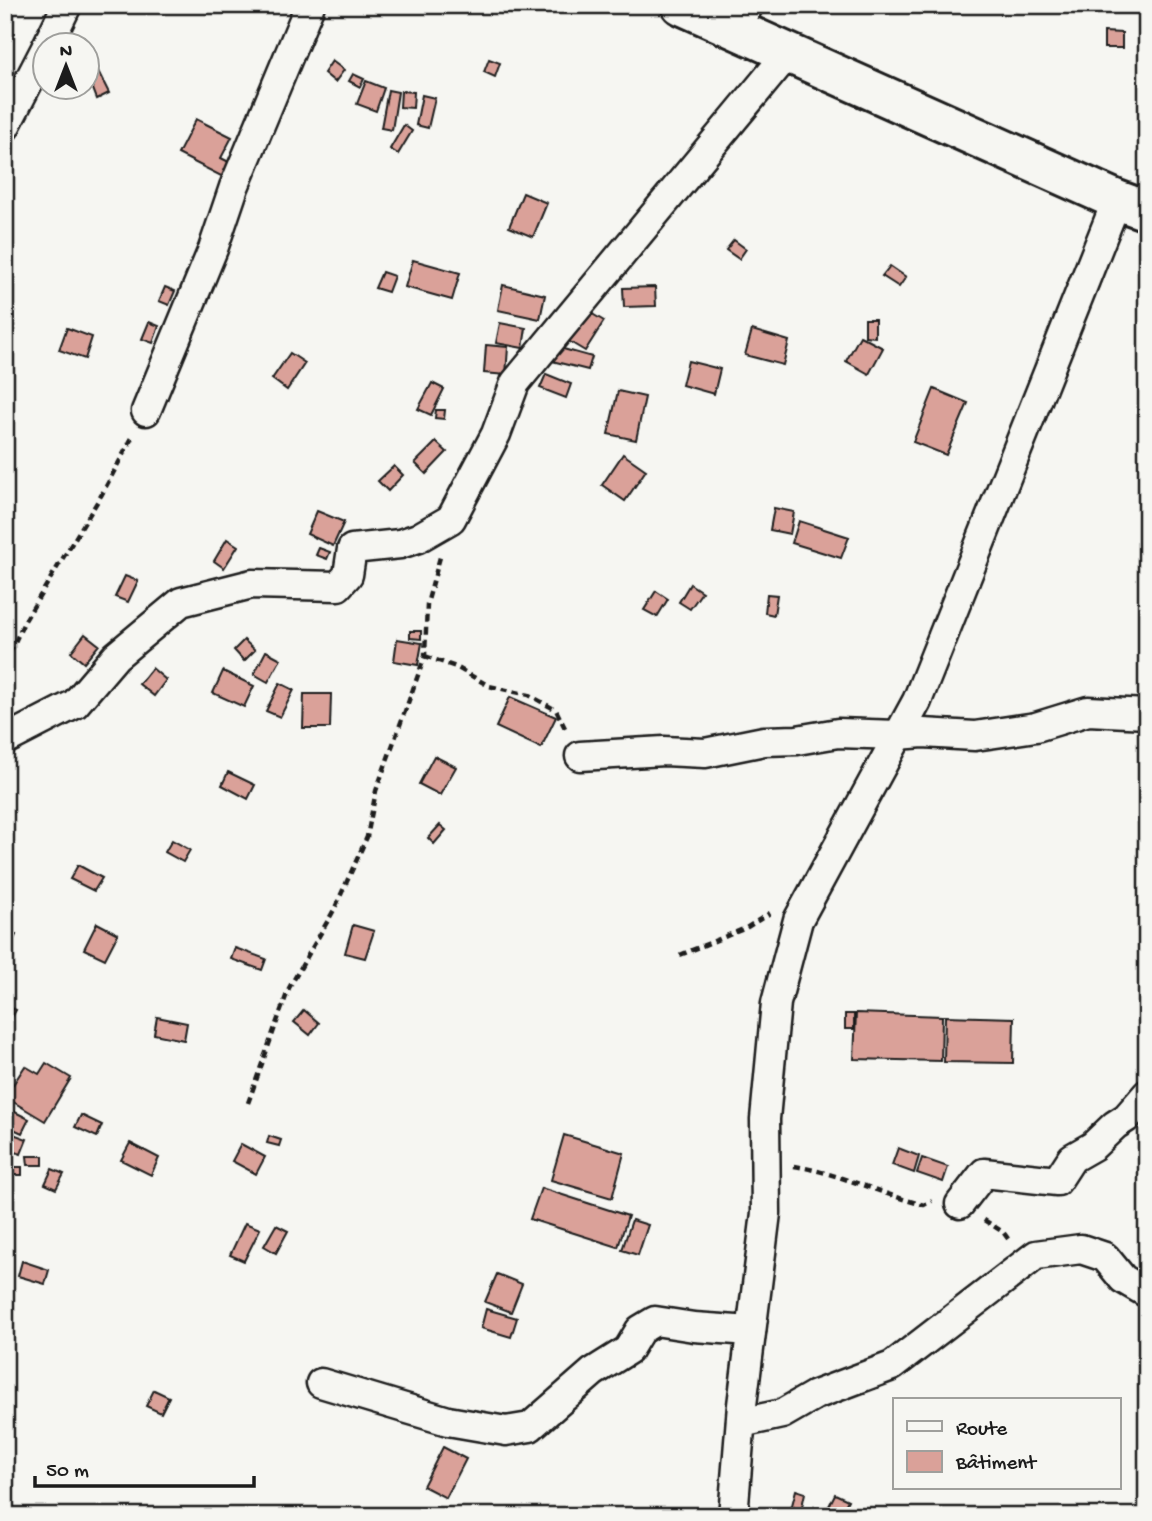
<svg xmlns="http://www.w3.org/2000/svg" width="1152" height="1521" viewBox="0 0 1152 1521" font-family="'Gochi Hand',sans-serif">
<rect width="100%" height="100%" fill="#f6f6f2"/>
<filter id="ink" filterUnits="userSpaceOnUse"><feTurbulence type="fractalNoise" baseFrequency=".0143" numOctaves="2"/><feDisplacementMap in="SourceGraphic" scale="14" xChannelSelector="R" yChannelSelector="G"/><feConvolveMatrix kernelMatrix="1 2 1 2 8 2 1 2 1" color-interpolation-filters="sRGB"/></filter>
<g filter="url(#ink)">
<g fill="#daa199" stroke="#1c1c1c" stroke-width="2">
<path d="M1104 32 1122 33V48H1104Z"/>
<path d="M489 59 500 63 495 77 484 72Z"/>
<path d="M332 61 344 70 335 82 324 73Z"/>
<path d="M98 71 109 93 97 99 88 76Z"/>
<path d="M353 74 364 79 360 87 349 81Z"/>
<path d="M366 81 384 88 376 111 357 104Z"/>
<path d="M388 90 398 92 392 130 381 128Z"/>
<path d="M401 91 414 92 413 108 400 107Z"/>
<path d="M422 95 435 98 428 128 416 125Z"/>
<path d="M196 119 232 137 221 158 233 164 225 178 178 154Z"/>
<path d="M404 125 412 131 398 154 390 149Z"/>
<path d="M523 193 547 203 533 237 509 227Z"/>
<path d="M734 240 746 249 739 259 726 250Z"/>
<path d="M413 260 460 273 452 300 405 287Z"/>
<path d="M890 266 906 277 899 287 882 276Z"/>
<path d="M382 272 394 276 388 292 375 288Z"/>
<path d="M503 285 545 295 540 319 498 310Z"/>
<path d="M165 287 175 291 169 305 159 301Z"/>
<path d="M655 287 656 306 624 307 623 288Z"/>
<path d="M584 309 604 321 585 351 565 339Z"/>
<path d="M865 319H875V337L865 336Z"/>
<path d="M149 322 159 326 153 343 142 339Z"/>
<path d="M500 323 526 328 523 348 496 343Z"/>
<path d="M67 328 92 337 85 359 59 350Z"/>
<path d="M752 330 789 341 783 365 745 355Z"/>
<path d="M860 336 883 348 869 374 846 361Z"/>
<path d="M486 345 508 347 506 375 484 373Z"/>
<path d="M556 347 592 357 588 370 552 361Z"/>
<path d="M290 353 305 363 287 390 272 379Z"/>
<path d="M688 361 720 369 714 394 682 385Z"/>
<path d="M546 374 571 384 566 398 540 388Z"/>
<path d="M432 383 444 389 431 415 418 409Z"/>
<path d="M934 389 968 403 946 455 913 442Z"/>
<path d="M618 391 645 397 636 440 608 434Z"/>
<path d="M436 410H445L444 419 435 418Z"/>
<path d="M436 442 447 452 426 474 415 463Z"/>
<path d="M623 454 646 470 625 501 602 485Z"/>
<path d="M394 466 403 475 388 491 378 481Z"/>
<path d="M774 508 794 512 790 534 770 530Z"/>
<path d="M317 511 344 522 333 546 307 534Z"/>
<path d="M799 521 849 537 841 558 792 543Z"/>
<path d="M227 539 238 546 224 568 214 561Z"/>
<path d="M319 548 330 552 327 559 316 555Z"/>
<path d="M125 576 138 581 128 602 115 597Z"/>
<path d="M690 584 702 592 690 609 679 602Z"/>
<path d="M656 591 668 599 657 617 644 610Z"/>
<path d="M767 594 777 595 774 615 765 613Z"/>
<path d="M410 631H421V639L410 638Z"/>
<path d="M85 634 99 645 84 663 71 652Z"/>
<path d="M397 639 422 643 418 665 394 661Z"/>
<path d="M244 640 255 650 244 661 234 650Z"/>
<path d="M266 651 281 659 268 682 254 674Z"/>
<path d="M152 668 166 680 154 696 139 684Z"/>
<path d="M223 671 254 686 244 707 213 693Z"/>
<path d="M280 683 294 690 280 717 266 711Z"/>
<path d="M304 694H331L330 728H303Z"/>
<path d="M510 697 556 717 541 748 496 727Z"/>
<path d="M434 756 456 767 440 795 419 784Z"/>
<path d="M228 772 255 785 248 799 222 785Z"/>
<path d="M440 825 446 830 434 844 428 838Z"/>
<path d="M172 840 190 850 183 862 165 852Z"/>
<path d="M78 865 102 878 94 891 70 879Z"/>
<path d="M97 923 118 934 105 959 84 949Z"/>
<path d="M353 925 374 931 365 958 345 953Z"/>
<path d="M5 930 16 935 6 955H5Z"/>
<path d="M235 948 266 959 262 970 231 959Z"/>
<path d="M5 1005 16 1010 7 1026 5 1025Z"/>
<path d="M304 1010 319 1023 310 1035 294 1022Z"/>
<path d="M856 1013 942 1016 941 1061 854 1059Z"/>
<rect x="845" y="1014" width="9" height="15"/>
<path d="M945 1016 1014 1018 1013 1063 944 1062Z"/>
<path d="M157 1017 187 1023 184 1040 154 1034Z"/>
<path d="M46 1063 71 1078 45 1121 5 1097 25 1066 39 1074Z"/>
<path d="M5 1107 29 1119 22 1133 5 1125Z"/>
<path d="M81 1115 102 1125 97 1137 75 1127Z"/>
<path d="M5 1131 27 1139 21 1154 5 1148Z"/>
<path d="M564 1135 624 1153 612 1198 551 1180Z"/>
<path d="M269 1136 281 1140 279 1146 267 1143Z"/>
<path d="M130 1143 159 1158 151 1175 121 1160Z"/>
<path d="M241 1144 265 1157 256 1174 232 1161Z"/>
<path d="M898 1148 919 1156 914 1173 892 1165Z"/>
<path d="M27 1156H43V1165H28Z"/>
<path d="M922 1158 948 1167 943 1182 917 1173Z"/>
<rect x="12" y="1167" width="10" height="8"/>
<path d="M52 1169 64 1174 56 1189 45 1184Z"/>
<path d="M541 1188 628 1216 618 1247 530 1219Z"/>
<path d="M632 1220 648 1225 638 1255 622 1250Z"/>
<path d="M245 1223 260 1229 244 1261 230 1255Z"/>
<path d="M276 1225 288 1231 276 1253 264 1246Z"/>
<path d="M22 1261 49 1270 45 1284 18 1276Z"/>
<path d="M497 1274 522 1284 511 1312 485 1302Z"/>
<path d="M486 1309 517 1318 511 1337 481 1328Z"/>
<path d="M154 1390 169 1397 161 1413 146 1406Z"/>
<path d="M443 1447 466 1459 446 1498 423 1486Z"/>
<path d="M796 1490 805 1493 801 1511 791 1509Z"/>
<path d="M835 1494 848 1500 840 1516H824Z"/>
<path d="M449 1509 471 1516H447Z"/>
</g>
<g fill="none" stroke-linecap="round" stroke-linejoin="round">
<defs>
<g id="minor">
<path d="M735 28 749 5"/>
<path d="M47 46 67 5"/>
<path d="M5 127 46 48"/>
<path d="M146 411 213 249 234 187 310 5"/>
<path d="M5 740 75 704 116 656 181 602 252 584 338 586 348 575 352 549 400 544 418 538 451 519 496 434 515 383 789 52"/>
<path d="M580 756 664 751 705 753 764 741 797 740 838 733 898 735 923 733 975 736 1036 727 1088 711 1147 714"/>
<path d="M960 1204 984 1173 1057 1181 1072 1158 1093 1146 1115 1125 1126 1118 1147 1094"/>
<path d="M321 1383 448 1421 506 1431 530 1427 593 1372 628 1350 640 1330 655 1321 694 1327 751 1331"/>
<path d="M741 1423 782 1414 815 1395 892 1366 1036 1255 1081 1249 1105 1257 1123 1279 1147 1293"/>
<path d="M733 1516 742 1405 766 1213 765 1119 776 1003 798 920 917 701 1117 200"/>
</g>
<path id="trunk" d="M681 5 1117 200 1147 211"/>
</defs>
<use href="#minor" stroke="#1c1c1c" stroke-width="33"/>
<use href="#trunk" stroke="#1c1c1c" stroke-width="44"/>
<g stroke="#1c1c1c" stroke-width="4.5" stroke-dasharray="7 5" stroke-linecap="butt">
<path d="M425 656 456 667 489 686 529 695 556 710 567 732"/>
<path d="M5 664 24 622 102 494 134 434"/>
<path d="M680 955 746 928 770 913"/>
<path d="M248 1103 289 988 334 910 367 837 376 791 425 656 427 604 440 557"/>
<path d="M794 1166C839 1173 880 1194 924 1205L932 1201"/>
<path d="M984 1220 1003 1232 1009 1240"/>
</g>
<use href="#minor" stroke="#f6f6f2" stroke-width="28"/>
<use href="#trunk" stroke="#f6f6f2" stroke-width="38"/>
</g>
</g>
<rect width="1152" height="1521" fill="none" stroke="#f6f6f2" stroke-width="28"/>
<rect x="14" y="14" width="1124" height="1493" fill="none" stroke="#1c1c1c" stroke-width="2.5" filter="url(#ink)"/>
<rect x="893" y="1398" width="228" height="91" fill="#f6f6f2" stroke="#9f9f9c" stroke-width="2"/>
<rect x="907" y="1421" width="35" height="10" fill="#f6f6f2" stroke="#9f9f9c" stroke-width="2"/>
<text x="956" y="1434" font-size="21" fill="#1c1c1c">Route</text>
<rect x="907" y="1451" width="35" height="21" fill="#daa199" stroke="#9f9f9c" stroke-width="2"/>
<text x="956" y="1468" font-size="21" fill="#1c1c1c">Bâtiment</text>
<g transform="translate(66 66)"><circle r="33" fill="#f6f6f2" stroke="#9f9f9c" stroke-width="2"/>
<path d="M0-5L12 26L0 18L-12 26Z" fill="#1c1c1c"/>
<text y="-10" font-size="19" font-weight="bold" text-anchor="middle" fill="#1c1c1c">N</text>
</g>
<path d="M35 1476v10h219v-10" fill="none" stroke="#1c1c1c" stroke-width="3.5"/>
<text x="46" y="1476" font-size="21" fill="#1c1c1c" stroke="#f6f6f2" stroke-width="5" paint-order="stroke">50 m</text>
</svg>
